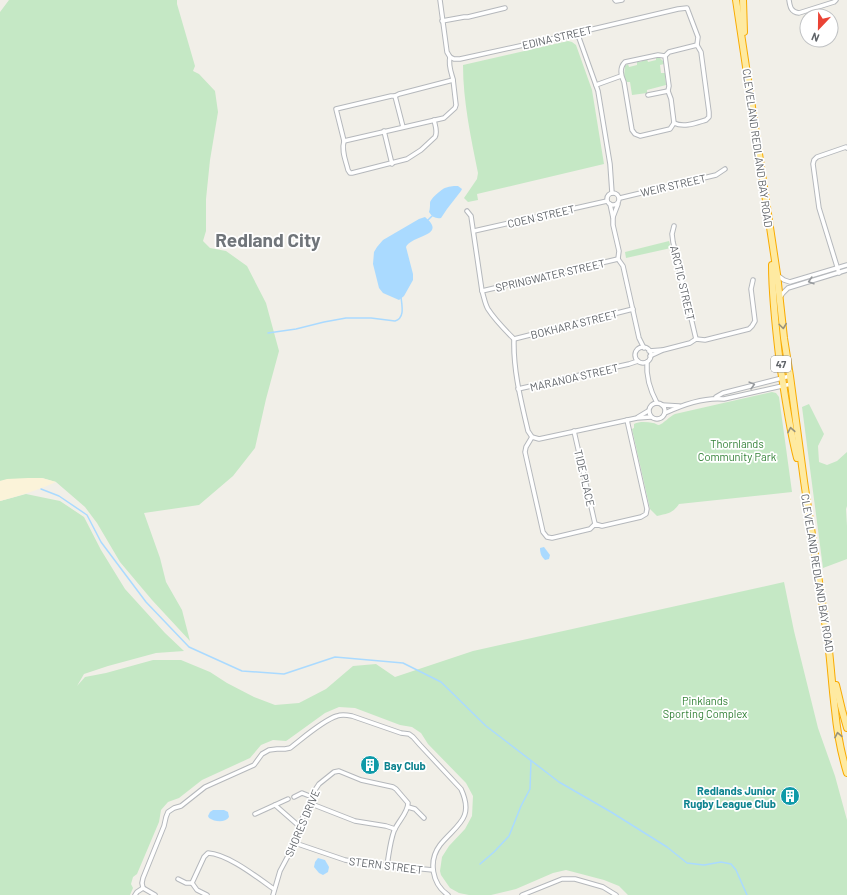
<svg xmlns="http://www.w3.org/2000/svg" width="847" height="895" viewBox="0 0 847 895" font-family="Barlow,sans-serif">
<rect width="100%" height="100%" fill="#f1efe8"/>
<g fill="#c5e8c5">
<path d="M9 0H177V4L195 66 193 71 199 74 215 91 218 112 210 160 206 199V231L203 241 210 248 226 251 247 266 266 303 279 351 266 399 255 448 233 476 199 505 144 513 160 558 166 582 182 610 190 641 152 600 120 562 97 523 85 507 56 482 42 478 0 481V12Z"/>
<path d="M568 41 572 42 576 45 592 90 604 164 477 194 478 200 468 202 464 198 477 179 478 173C471 138 463 101 463 65Z"/>
<path d="M656 57 660 58 663 61 664 64 660 65 661 73H665L666 85 647 90V93L632 95 630 82H627L624 77 625 66 628 64 629 67 637 65V62H640L647 59 648 62 656 60Z"/>
<path d="M669 241 671 248 626 258 625 252Z"/>
<path d="M772 392 776 393 779 397 792 492 679 504C672 514 668 513 657 516L650 509 632 429 634 428V424C640 421 647 422 653 423 655 423 657 425 659 425 663 424 670 416 675 414Z"/>
<path d="M809 404 824 434 818 446 819 462 827 465 837 461 847 452V506L846 509 847 526V559L823 568 802 407Z"/>
<path d="M26 494 60 501 84 517 101 550 125 589 165 633 184 651 156 653 108 666 84 674 77 686 85 677 106 673 153 660H181L210 672 227 683 254 697 275 705 299 703 326 689 353 666 376 664 395 677 473 651 784 582 794 631 818 728 835 776 847 820V895H628L619 886 604 880 566 870 553 873 516 889 491 895H469L459 893 450 888 441 875 440 871 442 857 449 846 465 829 472 816 473 796 466 783 428 744 421 733 412 727 400 725 355 708 339 707 325 713 289 739 286 741 273 740 261 745 250 758 202 780 179 798 168 802 161 810 159 822 137 874 133 877 131 884 133 888 130 895H0V501Z"/>
</g>
<path fill="#fbf3d9" d="M28 478H42L56 482C38 490 19 496 0 501V481L7 479Z"/>
<g fill="#aadaff">
<path d="M455 186H458L462 189 461 191 447 209 441 218C436 219 432 217 429 212 430 209 430 206 430 203 430 199 440 191 443 189 446 187 452 186 455 186Z"/>
<path d="M425 217C448 236 412 235 406 247L413 274V280L404 296 399 300 383 293 379 288 373 264 374 252 377 247 383 240 419 219Z"/>
<path d="M544 547 550 555 549 559 545 560C542 557 540 554 540 548Z"/>
<path d="M213 810H224L228 812 229 817C225 823 215 822 209 818L208 816 210 812Z"/>
<path d="M318 858 325 860 329 867 328 872 323 875 319 873 314 867 315 862Z"/>
</g>
<g fill="none" stroke-linecap="round" stroke-linejoin="round">
<g stroke="#aadaff" stroke-width="1.5">
<path d="M428 220 432 216"/>
<path d="M268 333 296 329 324 322 346 318H371L395 321C405 318 402 306 401 297"/>
<path d="M41 489 59 496 87 515 101 542 146 602 189 647 242 671 284 674 335 657 403 663 441 682 486 726 559 782 611 812 667 847 687 863 704 865 721 862 731 864 736 870 747 895"/>
<path d="M480 864 494 852 509 836 521 806 530 789 531 761"/>
</g>
<defs>
<g id="minor">
<path d="M440 0 447 52 450 57"/>
<path d="M615 0 616 1 622 0"/>
<path d="M789 0C790 7 791 12 799 13L834 2 836 0"/>
<path d="M442 21 464 17H468L505 8"/>
<path d="M578 35 598 91 610 164 612 193"/>
<path d="M658 55 665 56 669 86 668 91 671 99 674 123 670 129 640 136 635 134 632 130 624 82C621 75 619 68 625 62Z"/>
<path d="M665 56 669 52 697 45 701 52 709 112V117L706 120C696 123 684 128 674 123"/>
<path d="M450 57 454 59H460L565 36 578 35 589 30 678 9 687 8 698 37 697 45"/>
<path d="M596 85 621 76"/>
<path d="M648 95 668 91"/>
<path d="M395 96 403 127"/>
<path d="M434 120C435 125 438 132 435 137L421 150 407 159 352 173H350L348 170C346 161 341 151 344 141L336 109 391 96H395L399 94 453 80"/>
<path d="M384 131 392 164"/>
<path d="M344 141 444 118 455 108 456 105C455 97 454 88 453 79 451 72 448 65 450 57"/>
<circle cx="613" cy="199" r="6"/>
<path d="M620 198 716 175 725 169"/>
<path d="M610 204 613 218V225L619 251 618 259 623 266 639 338 644 348"/>
<path d="M467 211 471 216 482 291C484 297 485 304 488 309 495 320 505 330 514 339 513 370 521 401 528 431L532 437 539 439 637 418 651 417"/>
<path d="M613 217 618 204"/>
<path d="M674 226 672 234 673 242 696 339"/>
<path d="M474 231 607 201"/>
<path d="M839 273 819 208 813 164 814 160 817 157 846 147 847 148"/>
<path d="M777 275 784 280 790 282 847 265"/>
<path d="M482 291 618 259"/>
<path d="M781 296 783 293 788 288 847 270"/>
<path d="M514 339 633 309"/>
<circle cx="643" cy="355" r="8"/>
<path d="M649 351 662 350"/>
<path d="M650 356 663 350 690 343 696 339 705 340 749 329 752 326 755 321 751 289 753 280"/>
<path d="M647 362C646 376 650 390 657 403"/>
<path d="M518 389 629 364 638 361"/>
<path d="M716 397 723 393 790 376"/>
<circle cx="657" cy="411" r="8"/>
<path d="M662 405 679 406"/>
<path d="M665 413C682 405 704 397 724 399L791 384"/>
<path d="M638 417 648 411"/>
<path d="M574 431 595 524"/>
<path d="M532 437 526 447 525 452 543 532 547 537 552 538 590 529 595 524 602 526 641 517 646 514 647 509 627 420"/>
<path d="M294 797 302 793 312 797"/>
<path d="M309 803 355 821 386 826 395 829"/>
<path d="M275 805 299 826"/>
<path d="M408 807 415 809 424 818"/>
<path d="M255 814 288 799"/>
<path d="M295 843 345 860 361 863 433 870"/>
<path d="M178 879 186 883H192"/>
<path d="M143 888 142 883 143 878 164 826 166 817 168 812 174 808 181 806 205 787 254 765 262 754 269 750 277 749H285L290 748C302 739 323 720 337 716 342 714 347 715 352 716L401 733 409 734 413 737 420 745 461 789C475 819 456 825 440 845 428 861 432 884 448 895"/>
<path d="M143 888 155 895"/>
<path d="M135 895 137 892 143 888"/>
<path d="M207 895 197 890 192 883 204 857 208 853C228 854 258 878 274 889"/>
<path d="M273 895 280 871 295 843 299 826 315 790 319 784 334 772 339 771 361 780 393 787 396 789 408 803C408 813 398 821 394 831 390 842 389 854 387 865"/>
<path d="M522 895 562 879H575L603 887 616 895"/>
</g>
<g id="trunk">
<path d="M736 0 777 274 784 338 790 376 804 481 828 642C831 665 832 687 835 710 837 731 841 753 847 773"/>
<path d="M743 0 744 32"/>
<path d="M772 265C772 298 776 331 780 364 785 395 789 427 797 458"/>
<path d="M836 685 842 710 847 728"/>
</g>
</defs>
<use href="#minor" stroke="#b5b8bc" stroke-width="5.5"/>
<use href="#trunk" stroke="#f9ab00" stroke-width="8"/>
<use href="#minor" stroke="#fff" stroke-width="3.5"/>
<use href="#trunk" stroke="#feeaa1" stroke-width="6"/>
</g>
<defs><path id="oneway-chevron" d="M-2-3.5L2.5 0L-2 3.5" fill="none" stroke-width="1.6" stroke-linecap="round" stroke-linejoin="round"/></defs>
<g stroke="#979a9d">
<use href="#oneway-chevron" transform="translate(811 281) rotate(163)"/>
<use href="#oneway-chevron" transform="translate(752 385) rotate(-15)"/>
</g>
<g stroke="#97927c">
<use href="#oneway-chevron" transform="translate(783 326) rotate(83)"/>
<use href="#oneway-chevron" transform="translate(791 430) rotate(-100)"/>
<use href="#oneway-chevron" transform="translate(838 735) rotate(-101)"/>
</g>
<defs>
<symbol id="building-disc" viewBox="-11 -11 22 22"><circle r="9.5" fill="#0f9aa8" stroke="#fff"/><path d="M-4-6H4V6H1V3H-1V6H-4ZM-2.5-4.3h1.7v1.8h-1.7ZM.8-4.3h1.7v1.8H.8ZM-2.5-1h1.7V.8h-1.7ZM.8-1h1.7V.8H.8Z" fill="#fff"/></symbol>
</defs>
<g fill-rule="evenodd">
<use href="#building-disc" x="359" y="754" width="22" height="22"/>
<use href="#building-disc" x="779" y="785" width="22" height="22"/>
</g>
<g text-anchor="middle" dominant-baseline="central" stroke-width="3.5" stroke-linejoin="round" paint-order="stroke">
<rect fill="#fff" stroke="#8f9295" stroke-width="1" x="771" y="356" width="20" height="16" rx="3"/>
<g font-size="10" font-weight="bold" fill="#5f6368">
<text x="781" y="364">47</text>
</g>
<g font-size="11" fill="#5f6368" stroke="#fff">
<text transform="translate(557 37) rotate(-13)">EDINA STREET</text>
<text transform="translate(758 148) rotate(82)">CLEVELAND REDLAND BAY ROAD</text>
<text transform="translate(673 185) rotate(-13)">WEIR STREET</text>
<text transform="translate(541 216) rotate(-13)">COEN STREET</text>
<text transform="translate(550 275) rotate(-13)">SPRINGWATER STREET</text>
<text transform="translate(683 283) rotate(77)">ARCTIC STREET</text>
<text transform="translate(574 324) rotate(-14)">BOKHARA STREET</text>
<text transform="translate(574 377) rotate(-13)">MARANOA STREET</text>
<text transform="translate(585 478) rotate(77)">TIDE PLACE</text>
<text transform="translate(818 573) rotate(81)">CLEVELAND REDLAND BAY ROAD</text>
<text transform="translate(302 823) rotate(-67)">SHORES DRIVE</text>
<text transform="translate(386 865) rotate(7)">STERN STREET</text>
</g>
<g font-size="11" fill="#348238" stroke="#fff">
<text x="737" y="443">Thornlands<tspan x="737" dy="13">Community Park</tspan></text>
<text x="705" y="700">Pinklands<tspan x="705" dy="13">Sporting Complex</tspan></text>
</g>
<g font-size="11" font-weight="bold" fill="#0d838f" stroke="#fff" text-anchor="start">
<text x="384" y="765">Bay Club</text>
<text x="776" y="790" text-anchor="end">Redlands Junior<tspan x="776" dy="13">Rugby League Club</tspan></text>
</g>
<g font-size="19" font-weight="bold" fill="#70757a" stroke="#fff">
<text x="268" y="239">Redland City</text>
</g>
</g>
<g transform="translate(819 28) rotate(202)"><circle r="19" fill="#ffffff" stroke="#bfc1c3"/>
<path d="M0-3L7 15L0 10L-7 15Z" fill="#ea4335"/>
<text y="-6" font-size="11" font-weight="bold" text-anchor="middle" fill="#5f6368">N</text>
</g>
</svg>
